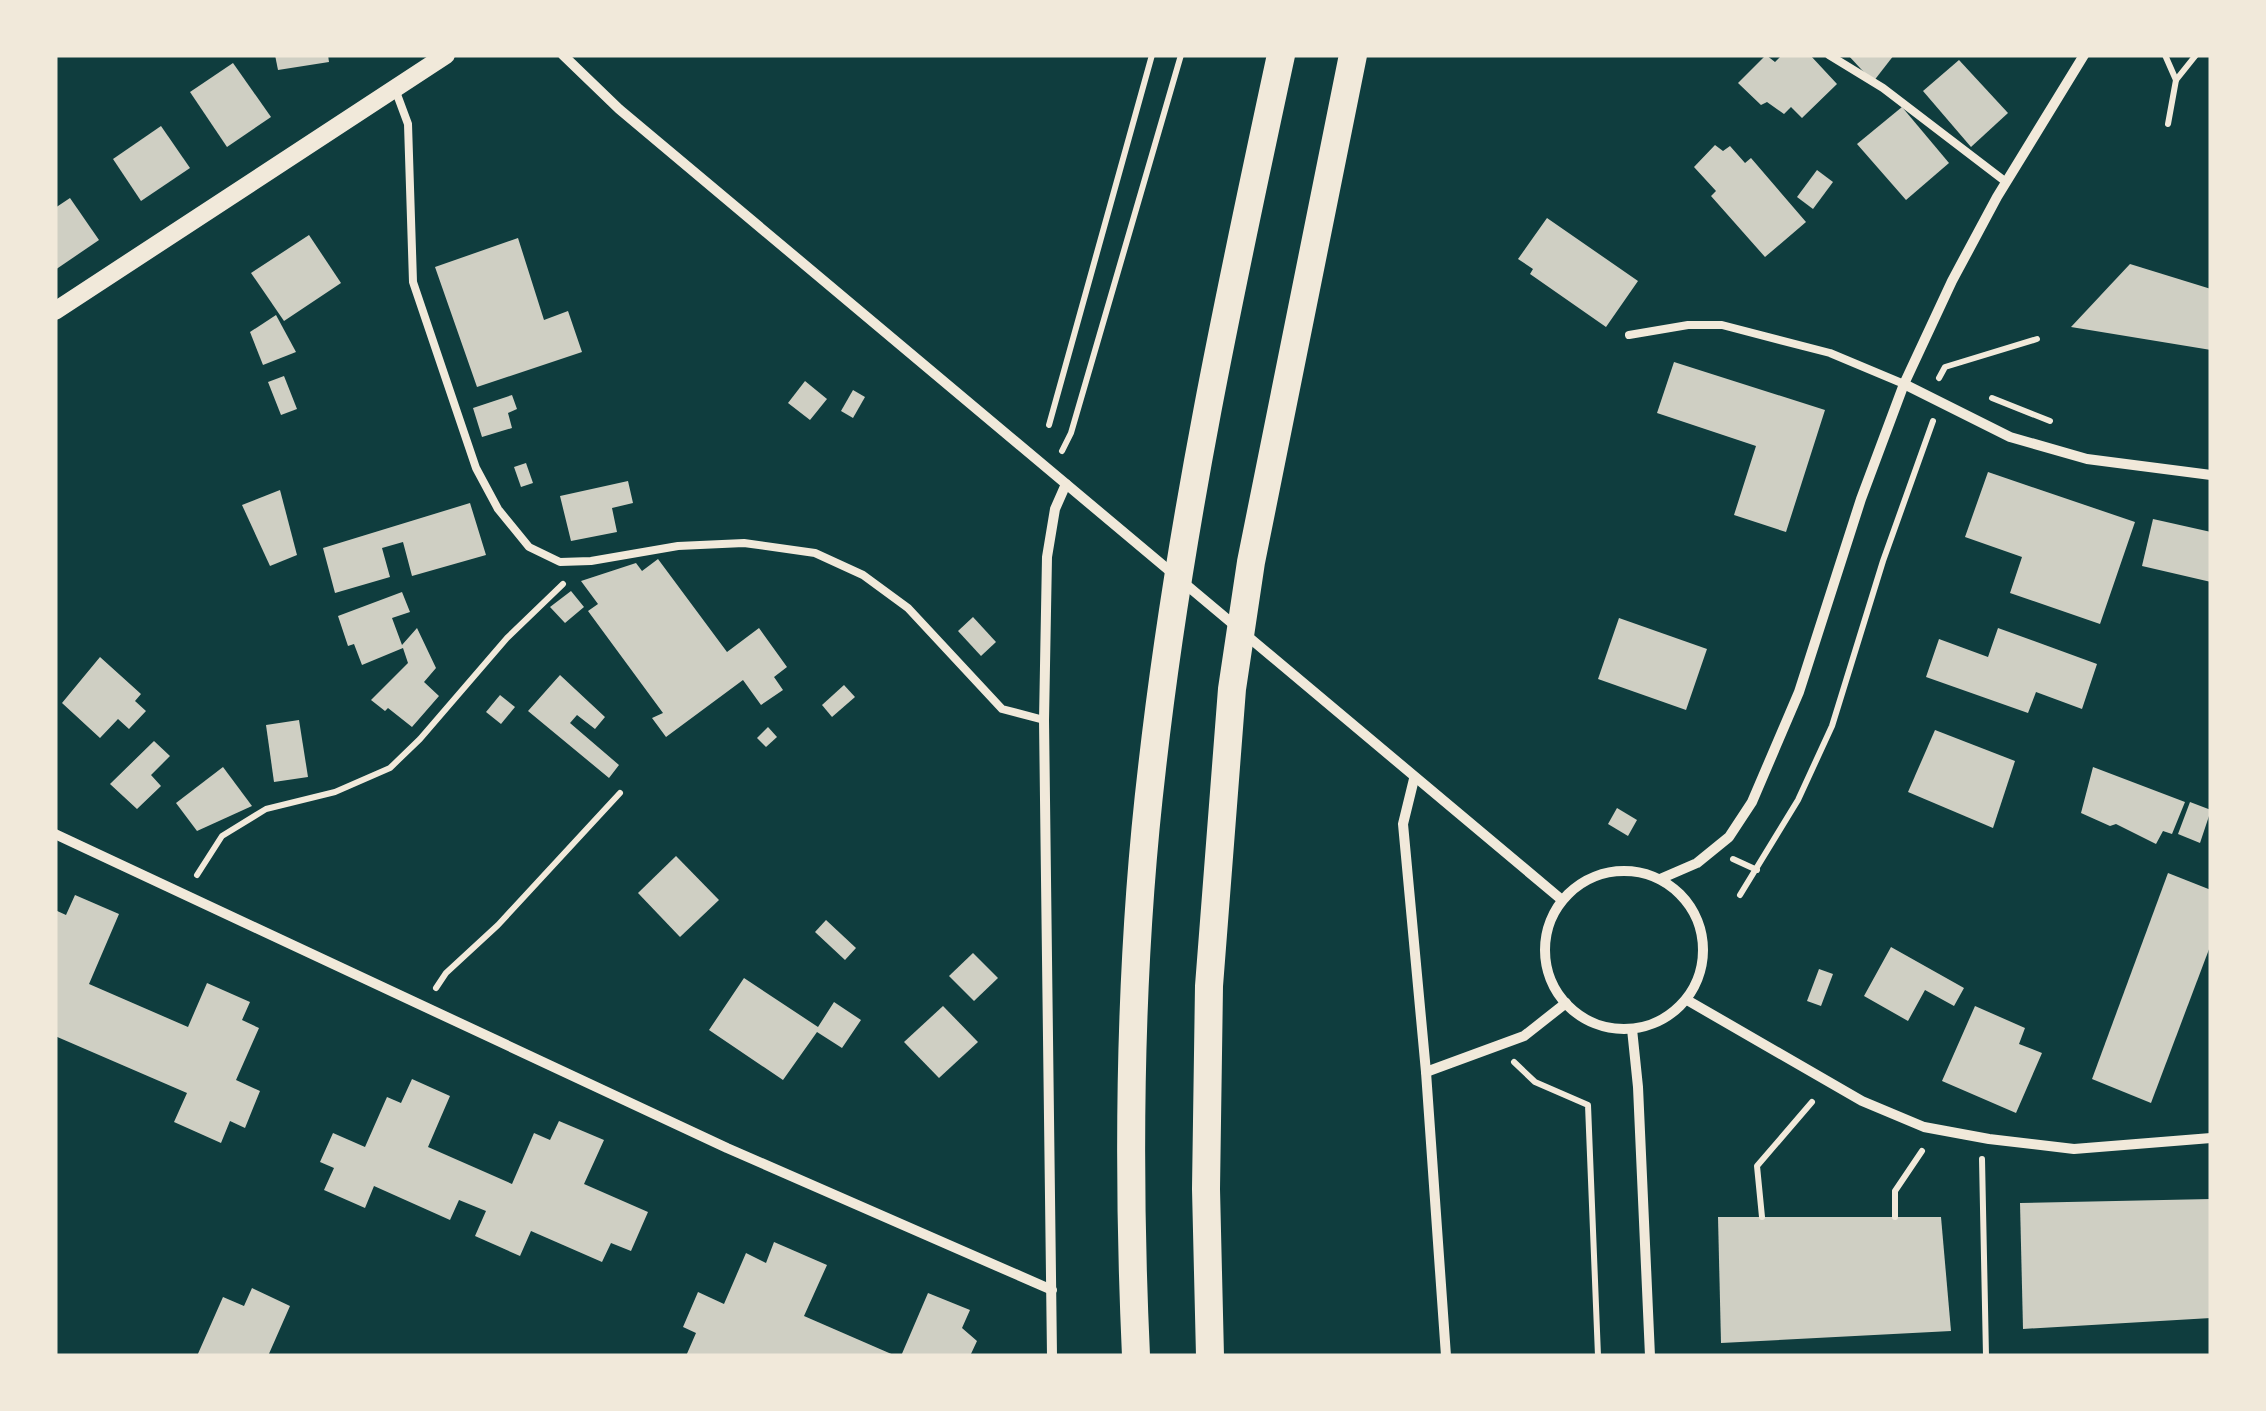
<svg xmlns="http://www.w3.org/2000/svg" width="2266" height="1411" viewBox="0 0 2266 1411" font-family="'IBM Plex Sans',sans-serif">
<rect width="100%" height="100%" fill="#0f3d3e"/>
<g fill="#cfcfc3">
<path d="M275 55H328L329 62 278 70Z"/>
<path d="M1766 55 1775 62 1782 55H1810L1837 84 1802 118 1791 107 1784 114 1767 102 1761 105 1738 83Z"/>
<path d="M1848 55H1894L1873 82Z"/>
<path d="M1959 60 2008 113 1971 147 1923 91Z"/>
<path d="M233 63 271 117 227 147 190 92Z"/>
<path d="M1902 107 1949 163 1906 200 1857 144Z"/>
<path d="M161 126 190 168 141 201 113 159Z"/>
<path d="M1715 145 1723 151 1730 146 1745 163 1751 158 1806 222 1765 257 1711 196 1716 191 1694 167Z"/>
<path d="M1817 170 1833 182 1813 209 1797 197Z"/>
<path d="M70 198 99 240 55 270V208Z"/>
<path d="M1547 218 1638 281 1606 327 1530 274 1533 269 1518 259Z"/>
<path d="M309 235 341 283 284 321 251 273Z"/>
<path d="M518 238 544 320 568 311 582 352 477 387 435 267Z"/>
<path d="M2130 264 2211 289V350L2071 327Z"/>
<path d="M276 315 296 352 263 365 250 332Z"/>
<path d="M1674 362 1825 410 1786 532 1734 515 1756 446 1657 413Z"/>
<path d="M284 376 297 409 281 415 268 382Z"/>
<path d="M805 381 827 399 810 420 788 403Z"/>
<path d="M853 390 865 397 853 418 841 411Z"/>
<path d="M512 395 517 409 508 413 512 428 482 437 473 408Z"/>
<path d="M526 463 533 483 521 487 514 467Z"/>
<path d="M1988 472 2135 522 2100 624 2010 593 2022 557 1965 537Z"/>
<path d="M628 481 633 503 612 508 617 532 571 541 560 496Z"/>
<path d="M280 490 297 555 270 566 242 505Z"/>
<path d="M470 503 486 555 412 576 403 542 382 548 390 577 335 593 323 548Z"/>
<path d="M2153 519 2211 532V582L2142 566Z"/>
<path d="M658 559 727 652 759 628 787 667 774 677 783 690 761 705 743 680 666 737 652 718 663 713 588 611 598 604 581 581 636 563 642 571Z"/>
<path d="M571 591 584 607 565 623 550 607Z"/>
<path d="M402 592 410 612 392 618 402 645 417 628 436 668 424 682 439 696 412 727 388 708 385 711 371 700 408 663 403 648 362 665 354 644 348 646 338 616Z"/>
<path d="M973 617 996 642 981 656 958 631Z"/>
<path d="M1619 618 1707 649 1686 710 1598 679Z"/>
<path d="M1998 628 2097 664 2082 709 2036 692 2028 713 1926 677 1939 639 1988 657Z"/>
<path d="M100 657 141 694 135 701 146 711 129 729 118 719 100 738 62 703Z"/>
<path d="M560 675 605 717 595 729 577 715 570 723 619 765 609 778 528 711Z"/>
<path d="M844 685 855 697 832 717 822 705Z"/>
<path d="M500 695 515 707 501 724 486 712Z"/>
<path d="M299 720 308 777 274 782 266 725Z"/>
<path d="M768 727 777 737 766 747 757 738Z"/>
<path d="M1935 730 2015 761 1993 828 1908 792Z"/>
<path d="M154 741 170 756 151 775 161 786 137 809 110 784Z"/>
<path d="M223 767 252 806 197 831 176 803Z"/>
<path d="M2093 767 2185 802 2172 834 2163 831 2156 844 2116 824 2110 826 2081 813Z"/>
<path d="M2190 802 2211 810 2200 843 2178 834Z"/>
<path d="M1617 808 1637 820 1628 836 1608 824Z"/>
<path d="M676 856 719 900 680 937 638 893Z"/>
<path d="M2168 873 2211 890V944L2151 1103 2092 1079Z"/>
<path d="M75 895 119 914 89 984 188 1027 207 983 250 1002 242 1020 259 1028 236 1080 260 1091 245 1128 230 1121 221 1143 174 1122 187 1093 55 1036V910L66 915Z"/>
<path d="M826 920 856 948 845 960 815 932Z"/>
<path d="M1891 947 1964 988 1954 1006 1925 990 1908 1021 1864 996Z"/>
<path d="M973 953 998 978 974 1001 949 976Z"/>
<path d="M1819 969 1833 974 1821 1006 1807 1001Z"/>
<path d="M744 978 818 1027 834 1002 861 1020 842 1048 817 1032 783 1080 709 1030Z"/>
<path d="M943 1006 978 1042 939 1078 904 1042Z"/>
<path d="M1975 1006 2025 1028 2019 1044 2042 1053 2016 1113 1942 1081Z"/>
<path d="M412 1079 450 1096 428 1147 512 1184 534 1133 550 1140 559 1121 604 1140 584 1184 648 1212 631 1251 611 1243 602 1262 531 1231 520 1256 475 1236 486 1211 459 1200 450 1220 374 1186 365 1208 324 1190 334 1168 320 1162 333 1133 365 1147 387 1097 401 1103Z"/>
<path d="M2211 1199V1318L2023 1329 2020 1203Z"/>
<path d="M1718 1217H1941L1951 1331 1721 1343Z"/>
<path d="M774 1242 827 1265 804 1316 896 1356H686L696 1333 683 1327 698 1292 724 1304 746 1253 766 1263Z"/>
<path d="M252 1288 290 1306 268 1356H197L223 1297 244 1306Z"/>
<path d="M928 1293 970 1310 962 1328 977 1341 970 1356H901Z"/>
</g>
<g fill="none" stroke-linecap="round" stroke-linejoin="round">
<g stroke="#f1e9da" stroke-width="6">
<path d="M2165 55 2176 80"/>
<path d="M2168 124 2176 80 2196 55"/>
<path d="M1939 378 1945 367 2037 339"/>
<path d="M1992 398 2050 421"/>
<path d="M1049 425 1152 55"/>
<path d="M1062 451 1071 433 1181 55"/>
<path d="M1733 859 1757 870"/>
<path d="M197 875 222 836 266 809 335 792 390 768 420 739 507 638 563 584"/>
<path d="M1740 895 1798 800 1832 726 1883 561 1933 421"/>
<path d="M436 988 446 973 498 925 620 793"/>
<path d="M1514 1062 1535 1082 1588 1105 1598 1356"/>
<path d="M1982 1159 1986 1356"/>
<path d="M1762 1217 1757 1166 1812 1102"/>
<path d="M1895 1217V1191L1922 1151"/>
</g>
<g stroke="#f1e9da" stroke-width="8">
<path d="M1829 55 1883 88 2006 182"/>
<path d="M395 89 408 124 413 282 476 468 498 509 529 547 560 562 591 561 678 546 744 543 815 553 863 575 908 608 1002 709 1044 720"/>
<path d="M1629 335 1688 325H1722L1830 353 1904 384"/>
</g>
<g stroke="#f1e9da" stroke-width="10">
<path d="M563 55 619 109 1562 900"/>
<path d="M1904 384 2010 437 2087 459 2211 475"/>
<path d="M1414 779 1403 824 1426 1072 1446 1356"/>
<path d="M55 834 727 1148 1052 1290"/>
<circle cx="1624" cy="950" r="79"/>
<path d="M1660 879 1697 863 1729 837 1752 802 1799 692 1861 499 1904 384 1952 281 1997 197 2084 55"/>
<path d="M1687 1000 1862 1101 1924 1127 1989 1139 2074 1149 2211 1138"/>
<path d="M1632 1029 1638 1087 1650 1356"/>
<path d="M1426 1072 1524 1036 1566 1003"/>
<path d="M1052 1356 1044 720 1047 557 1055 509 1066 484"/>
</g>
<path stroke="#f1e9da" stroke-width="18" d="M55 311 446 55"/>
<g stroke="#f1e9da" stroke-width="28">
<path d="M1136 1356C1127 1160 1129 963 1152 768 1179 528 1230 291 1281 55"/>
<path d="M1210 1356 1206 1189 1209 986 1232 689 1251 562 1353 55"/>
</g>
</g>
<rect width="2266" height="1411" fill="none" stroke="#f1e9da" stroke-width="115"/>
</svg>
